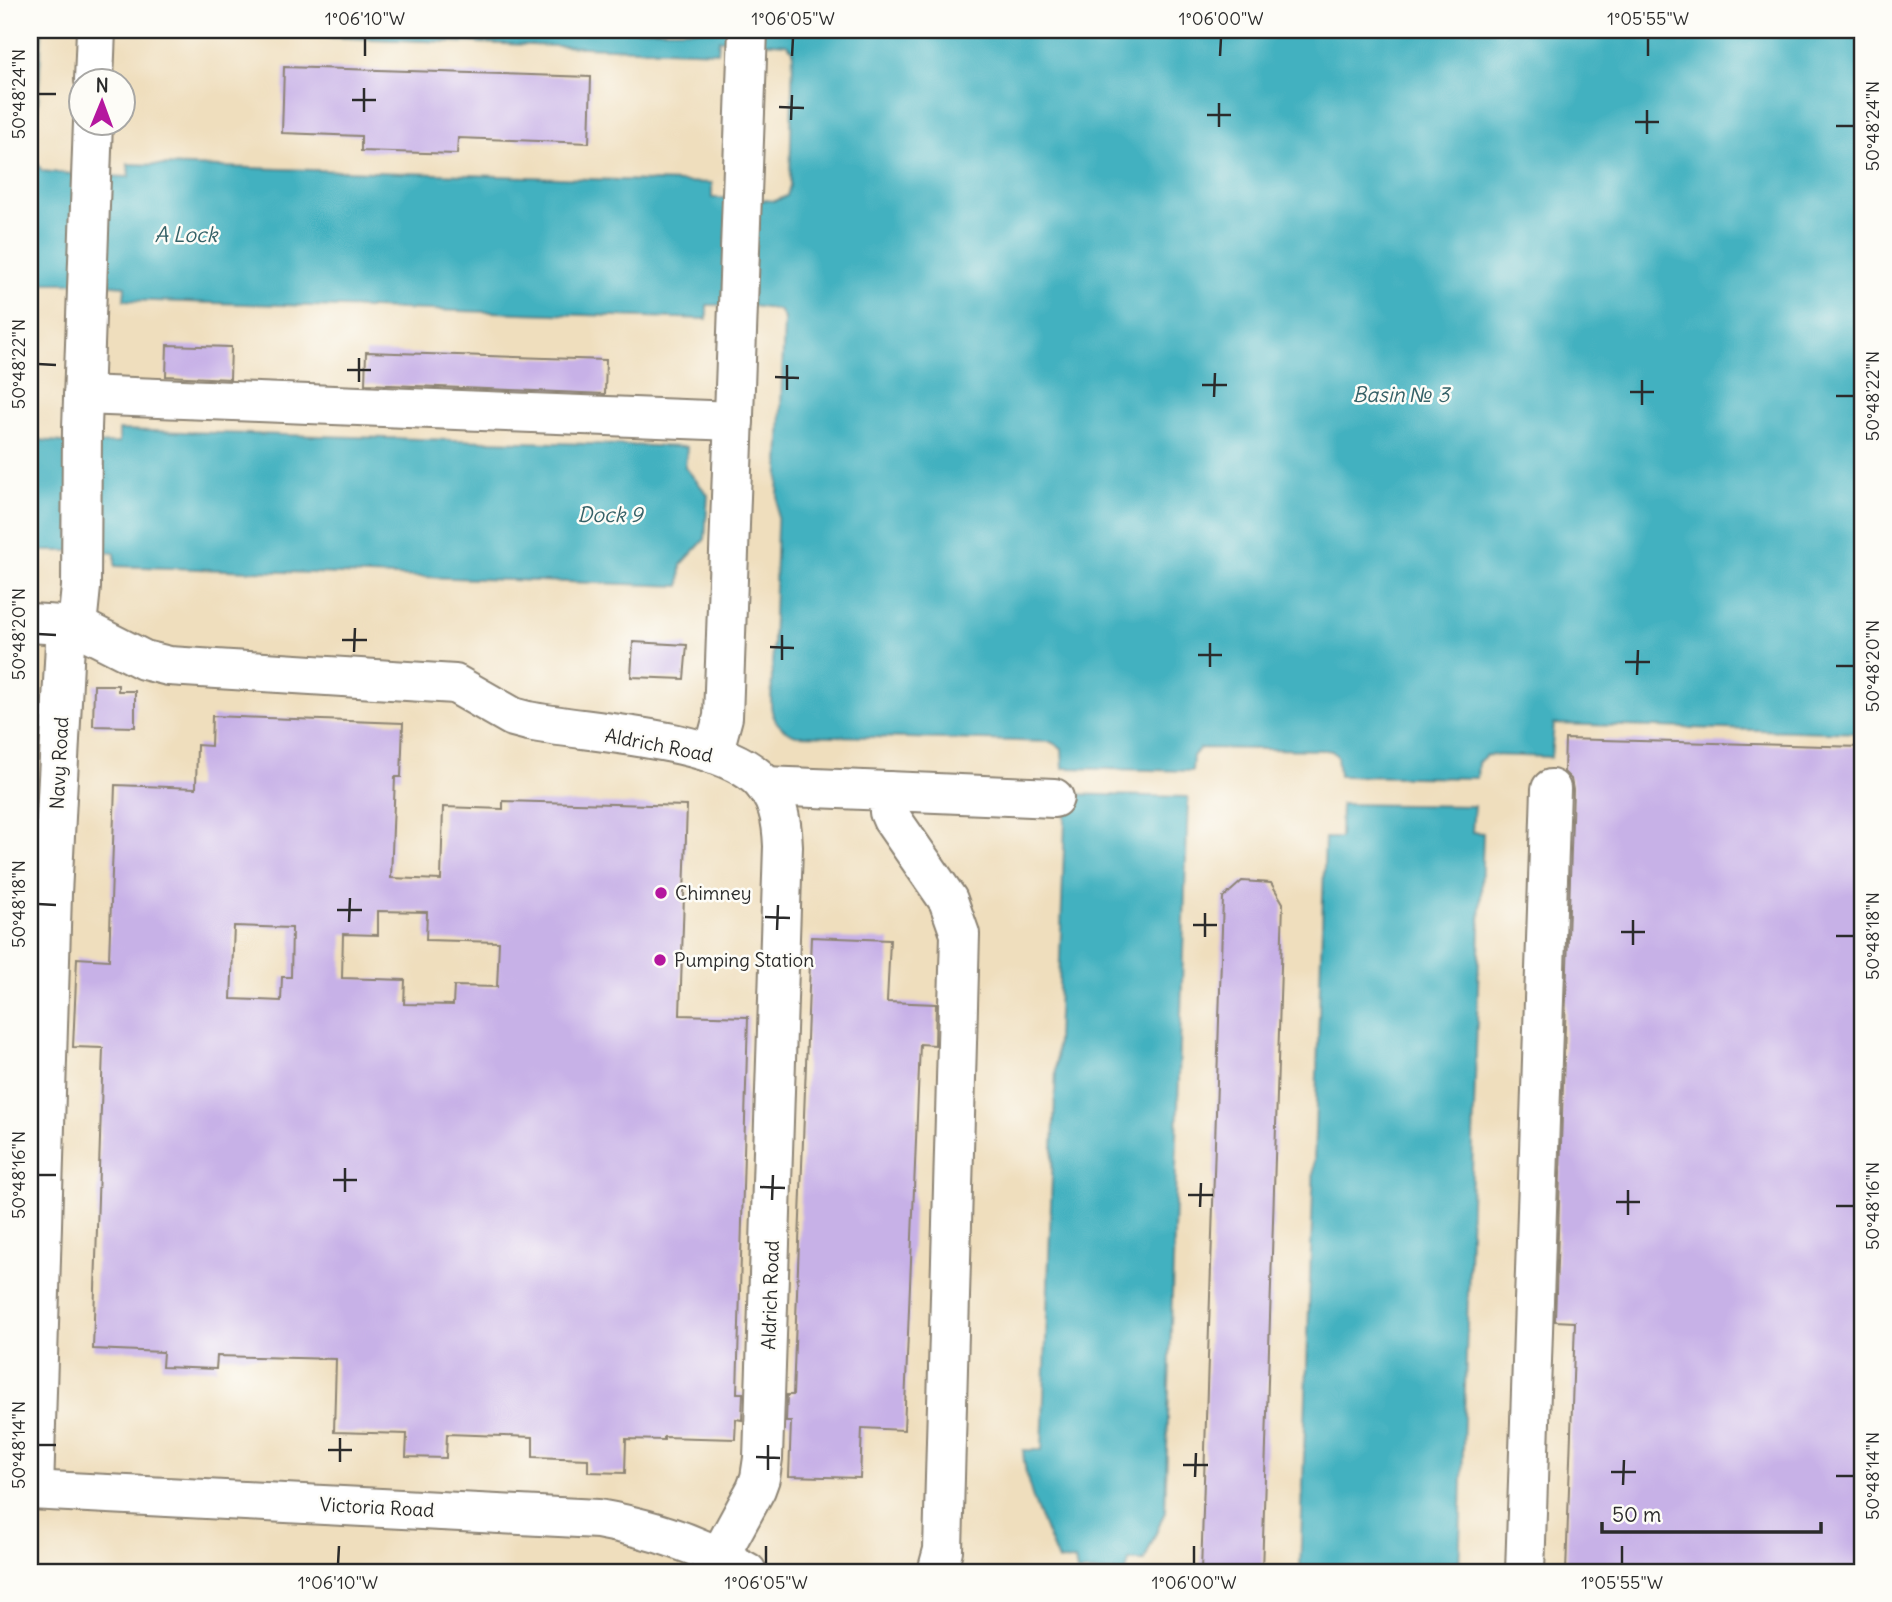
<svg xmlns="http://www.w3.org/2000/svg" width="1892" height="1602" viewBox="0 0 1892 1602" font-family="Delius,sans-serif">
<rect width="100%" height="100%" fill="#fdfcf7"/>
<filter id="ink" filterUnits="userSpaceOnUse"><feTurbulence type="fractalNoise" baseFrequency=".0143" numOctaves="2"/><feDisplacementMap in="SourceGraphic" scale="14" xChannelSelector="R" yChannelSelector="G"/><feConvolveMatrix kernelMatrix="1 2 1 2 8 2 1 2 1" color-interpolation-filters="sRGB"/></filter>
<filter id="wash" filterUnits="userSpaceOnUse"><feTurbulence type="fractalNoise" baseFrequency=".00686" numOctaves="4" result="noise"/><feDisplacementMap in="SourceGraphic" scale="28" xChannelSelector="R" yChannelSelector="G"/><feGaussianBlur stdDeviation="1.57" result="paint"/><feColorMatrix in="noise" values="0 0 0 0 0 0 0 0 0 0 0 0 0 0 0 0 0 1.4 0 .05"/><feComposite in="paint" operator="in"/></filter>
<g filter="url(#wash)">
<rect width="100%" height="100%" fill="#efdebd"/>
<g fill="#43b1c0" stroke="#376e76" stroke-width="2">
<path d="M30 30H42L35 159 42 171 82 175 78 283H45L32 293 30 360Z"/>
<path d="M133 30H736V40H719L718 52Z"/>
<path d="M760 30H1862V733L1554 724 1551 757 1487 755 1478 762 1477 778 1339 776 1337 756 1332 751 1326 750 1200 748 1193 756 1192 771 1063 768 1062 748 1051 742 796 735C781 730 772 721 771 705L784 319 779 310 752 306 755 199 775 201 787 196 790 185 793 50 786 44 759 42Z"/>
<path d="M128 164 712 183V198H728L724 305H707V319L124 300 125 286 100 284 104 176 129 177Z"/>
<path d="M119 430 687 447 685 467 708 495 705 539 681 565 680 586 115 566V553L91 551 92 444 119 443Z"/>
<path d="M30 435 38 440 71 443 70 551H33L30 554Z"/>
<path d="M1066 794 1188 797 1165 1512 1144 1561H1129L1126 1572H1077L1075 1560 1058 1561C1044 1525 1025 1489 1023 1450H1042Z"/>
<path d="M1341 804 1474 806 1472 832 1483 833 1459 1572H1300L1325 838H1340Z"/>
</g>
<g id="blocks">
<g fill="#c7b1e7" fill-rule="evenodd">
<path d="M284 67 591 77 589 143 458 138 457 154 361 151V136L282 133Z"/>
<path d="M167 345 231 347 230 379 166 376Z"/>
<path d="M366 352 606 360 605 394 365 384Z"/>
<path d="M633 642 687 645 684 679 631 677Z"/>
<path d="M94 685H118V691H135V727L93 726Z"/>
<path d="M212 716 403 723 401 777H395L391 878 441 880 443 807 503 809V801L687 806 680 1015 748 1017 737 1393H743L742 1420 736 1419 735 1439 664 1437V1440L626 1439 625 1473 588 1472V1459L533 1457V1437L447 1434 446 1458 406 1457 407 1434 334 1432 336 1359 217 1356 216 1369 162 1367 163 1352 93 1349 103 1048 73 1047 77 958 109 960 115 785 196 788 197 745 211 746ZM378 911 427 912 426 940 499 942 497 987 454 986 453 1005 404 1004 405 980 342 978 343 934 378 935ZM234 926 292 928 291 977H282L281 1001 231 999Z"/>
<path d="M1565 739 1862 747V1572H1566L1575 1322 1555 1321 1573 790 1571 779 1564 772Z"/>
<path d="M1242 881 1271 883 1283 903 1262 1572H1201L1223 898Z"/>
<path d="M811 937 890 940 887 1002 936 1004 935 1045 920 1044 904 1430 862 1428 860 1478 789 1476 791 1422H786L787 1395H793Z"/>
</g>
</g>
</g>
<g filter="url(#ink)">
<use href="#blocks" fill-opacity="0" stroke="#8d8474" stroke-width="2"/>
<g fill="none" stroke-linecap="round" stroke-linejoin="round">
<defs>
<g id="minor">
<path d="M94 80 96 30"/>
<path d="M83 395 734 421"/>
<path d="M30 623 77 626 144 660 169 666 455 684 513 717 528 721C589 733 712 737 757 777 778 796 782 820 783 846L763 1458 760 1478 756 1489 719 1557"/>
<path d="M77 626 81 587 82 428 93 122"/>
<path d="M713 754 723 717 748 30"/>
<path d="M765 786 888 791 889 812 892 819 948 900 960 934 943 1550 937 1572"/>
<path d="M888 791 1054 798"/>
<path d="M30 1490 598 1519C650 1528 702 1545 747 1572"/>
<path d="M34 1490 52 894 66 624"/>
<path d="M1525 1572 1551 789"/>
</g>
</defs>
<use href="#minor" stroke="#8d8474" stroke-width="42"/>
<use href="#minor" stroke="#fff" stroke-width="38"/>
</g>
</g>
<path fill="none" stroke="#2b2b2b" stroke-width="2.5" d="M365 56V38M792 56 793 38M1220 56 1221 38M1648 56V38M38 94H56M352 100H376M779 107 804 108M364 112V88M1207 115H1231M791 120 792 95M1635 122H1659M1836 126H1854M1219 127V103M1647 134V110M38 364 56 365M347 370H371M775 377 799 378M359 382V358M1202 385H1227M787 390V365M1630 392H1654M1836 396H1854M1214 397 1215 373M1642 405V380M38 634 56 635M342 640H367M770 647 794 648M354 652 355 628M1198 655H1222M782 660V635M1625 662H1650M1836 666H1854M1210 667V643M1637 675 1638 650M38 904 56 905M337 910H362M765 917 790 918M349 922 350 898M1193 925H1217M777 930 778 905M1621 932H1645M1836 936H1854M1205 937V913M1633 945V920M38 1175H56M333 1180H357M760 1187 785 1188M345 1192V1168M1188 1195H1213M772 1200 773 1175M1616 1202H1640M1836 1206H1854M1200 1207 1201 1183M1628 1215V1190M38 1445H56M328 1450H352M756 1457 780 1458M340 1462V1438M1183 1465H1208M768 1470V1445M1611 1472H1636M1836 1476H1854M1195 1477 1196 1453M1623 1485 1624 1460M338 1564 339 1546M766 1564V1546M1194 1564V1546M1622 1564V1546"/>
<g fill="#b5179e" stroke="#fdfcf7" stroke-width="2.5">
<circle cx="661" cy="893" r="7"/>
<circle cx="660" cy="960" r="7"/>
</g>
<g text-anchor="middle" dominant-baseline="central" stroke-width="5" stroke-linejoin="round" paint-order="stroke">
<g font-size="19" fill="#2b2b2b" stroke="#fdfcf7">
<text transform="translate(659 745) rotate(11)">Aldrich Road</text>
<text transform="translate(59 763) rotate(-87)">Navy Road</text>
<text transform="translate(770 1295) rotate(-88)">Aldrich Road</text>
<text transform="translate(377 1507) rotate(3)">Victoria Road</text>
</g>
<g font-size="19" fill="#2b2b2b" stroke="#fdfcf7" text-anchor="start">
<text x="675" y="893">Chimney</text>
<text x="674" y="960">Pumping Station</text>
</g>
<g font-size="21" font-style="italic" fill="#356167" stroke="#fdfcf7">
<text x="186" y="234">A Lock</text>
<text x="1401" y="394">Basin № 3</text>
<text x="610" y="514">Dock 9</text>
</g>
</g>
<rect width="1892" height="1602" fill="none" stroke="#fdfcf7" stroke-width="77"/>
<g transform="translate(102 102) rotate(1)"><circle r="33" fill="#fdfcf7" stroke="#a9a8a5" stroke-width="2"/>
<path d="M0-5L12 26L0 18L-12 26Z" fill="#b5179e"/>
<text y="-10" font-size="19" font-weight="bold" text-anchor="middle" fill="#2b2b2b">N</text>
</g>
<path d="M1602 1522v10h219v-10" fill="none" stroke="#2b2b2b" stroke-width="3.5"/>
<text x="1612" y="1522" font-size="21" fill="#2b2b2b" stroke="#fdfcf7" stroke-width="5" paint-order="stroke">50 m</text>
<rect x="38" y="38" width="1816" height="1526" fill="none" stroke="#2b2b2b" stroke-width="2.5"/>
<g font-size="18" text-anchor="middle" fill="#2b2b2b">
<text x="365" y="25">1°06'10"W</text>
<text x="793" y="25">1°06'05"W</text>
<text x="1221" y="25">1°06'00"W</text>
<text x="1648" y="25">1°05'55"W</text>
<text transform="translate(19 94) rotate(-90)" y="6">50°48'24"N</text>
<text transform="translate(1873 126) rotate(-90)" y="6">50°48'24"N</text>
<text transform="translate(19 364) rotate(-90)" y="6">50°48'22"N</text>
<text transform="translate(1873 396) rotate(-90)" y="6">50°48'22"N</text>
<text transform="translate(19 634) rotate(-90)" y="6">50°48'20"N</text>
<text transform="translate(1873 666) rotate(-90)" y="6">50°48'20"N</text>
<text transform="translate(19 904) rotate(-90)" y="6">50°48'18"N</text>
<text transform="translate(1873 936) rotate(-90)" y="6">50°48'18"N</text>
<text transform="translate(19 1175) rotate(-90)" y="6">50°48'16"N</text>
<text transform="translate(1873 1206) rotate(-90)" y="6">50°48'16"N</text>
<text transform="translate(19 1445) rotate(-90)" y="6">50°48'14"N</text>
<text transform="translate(1873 1476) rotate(-90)" y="6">50°48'14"N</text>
<text x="338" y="1589">1°06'10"W</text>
<text x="766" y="1589">1°06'05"W</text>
<text x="1194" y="1589">1°06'00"W</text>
<text x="1622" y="1589">1°05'55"W</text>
</g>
</svg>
